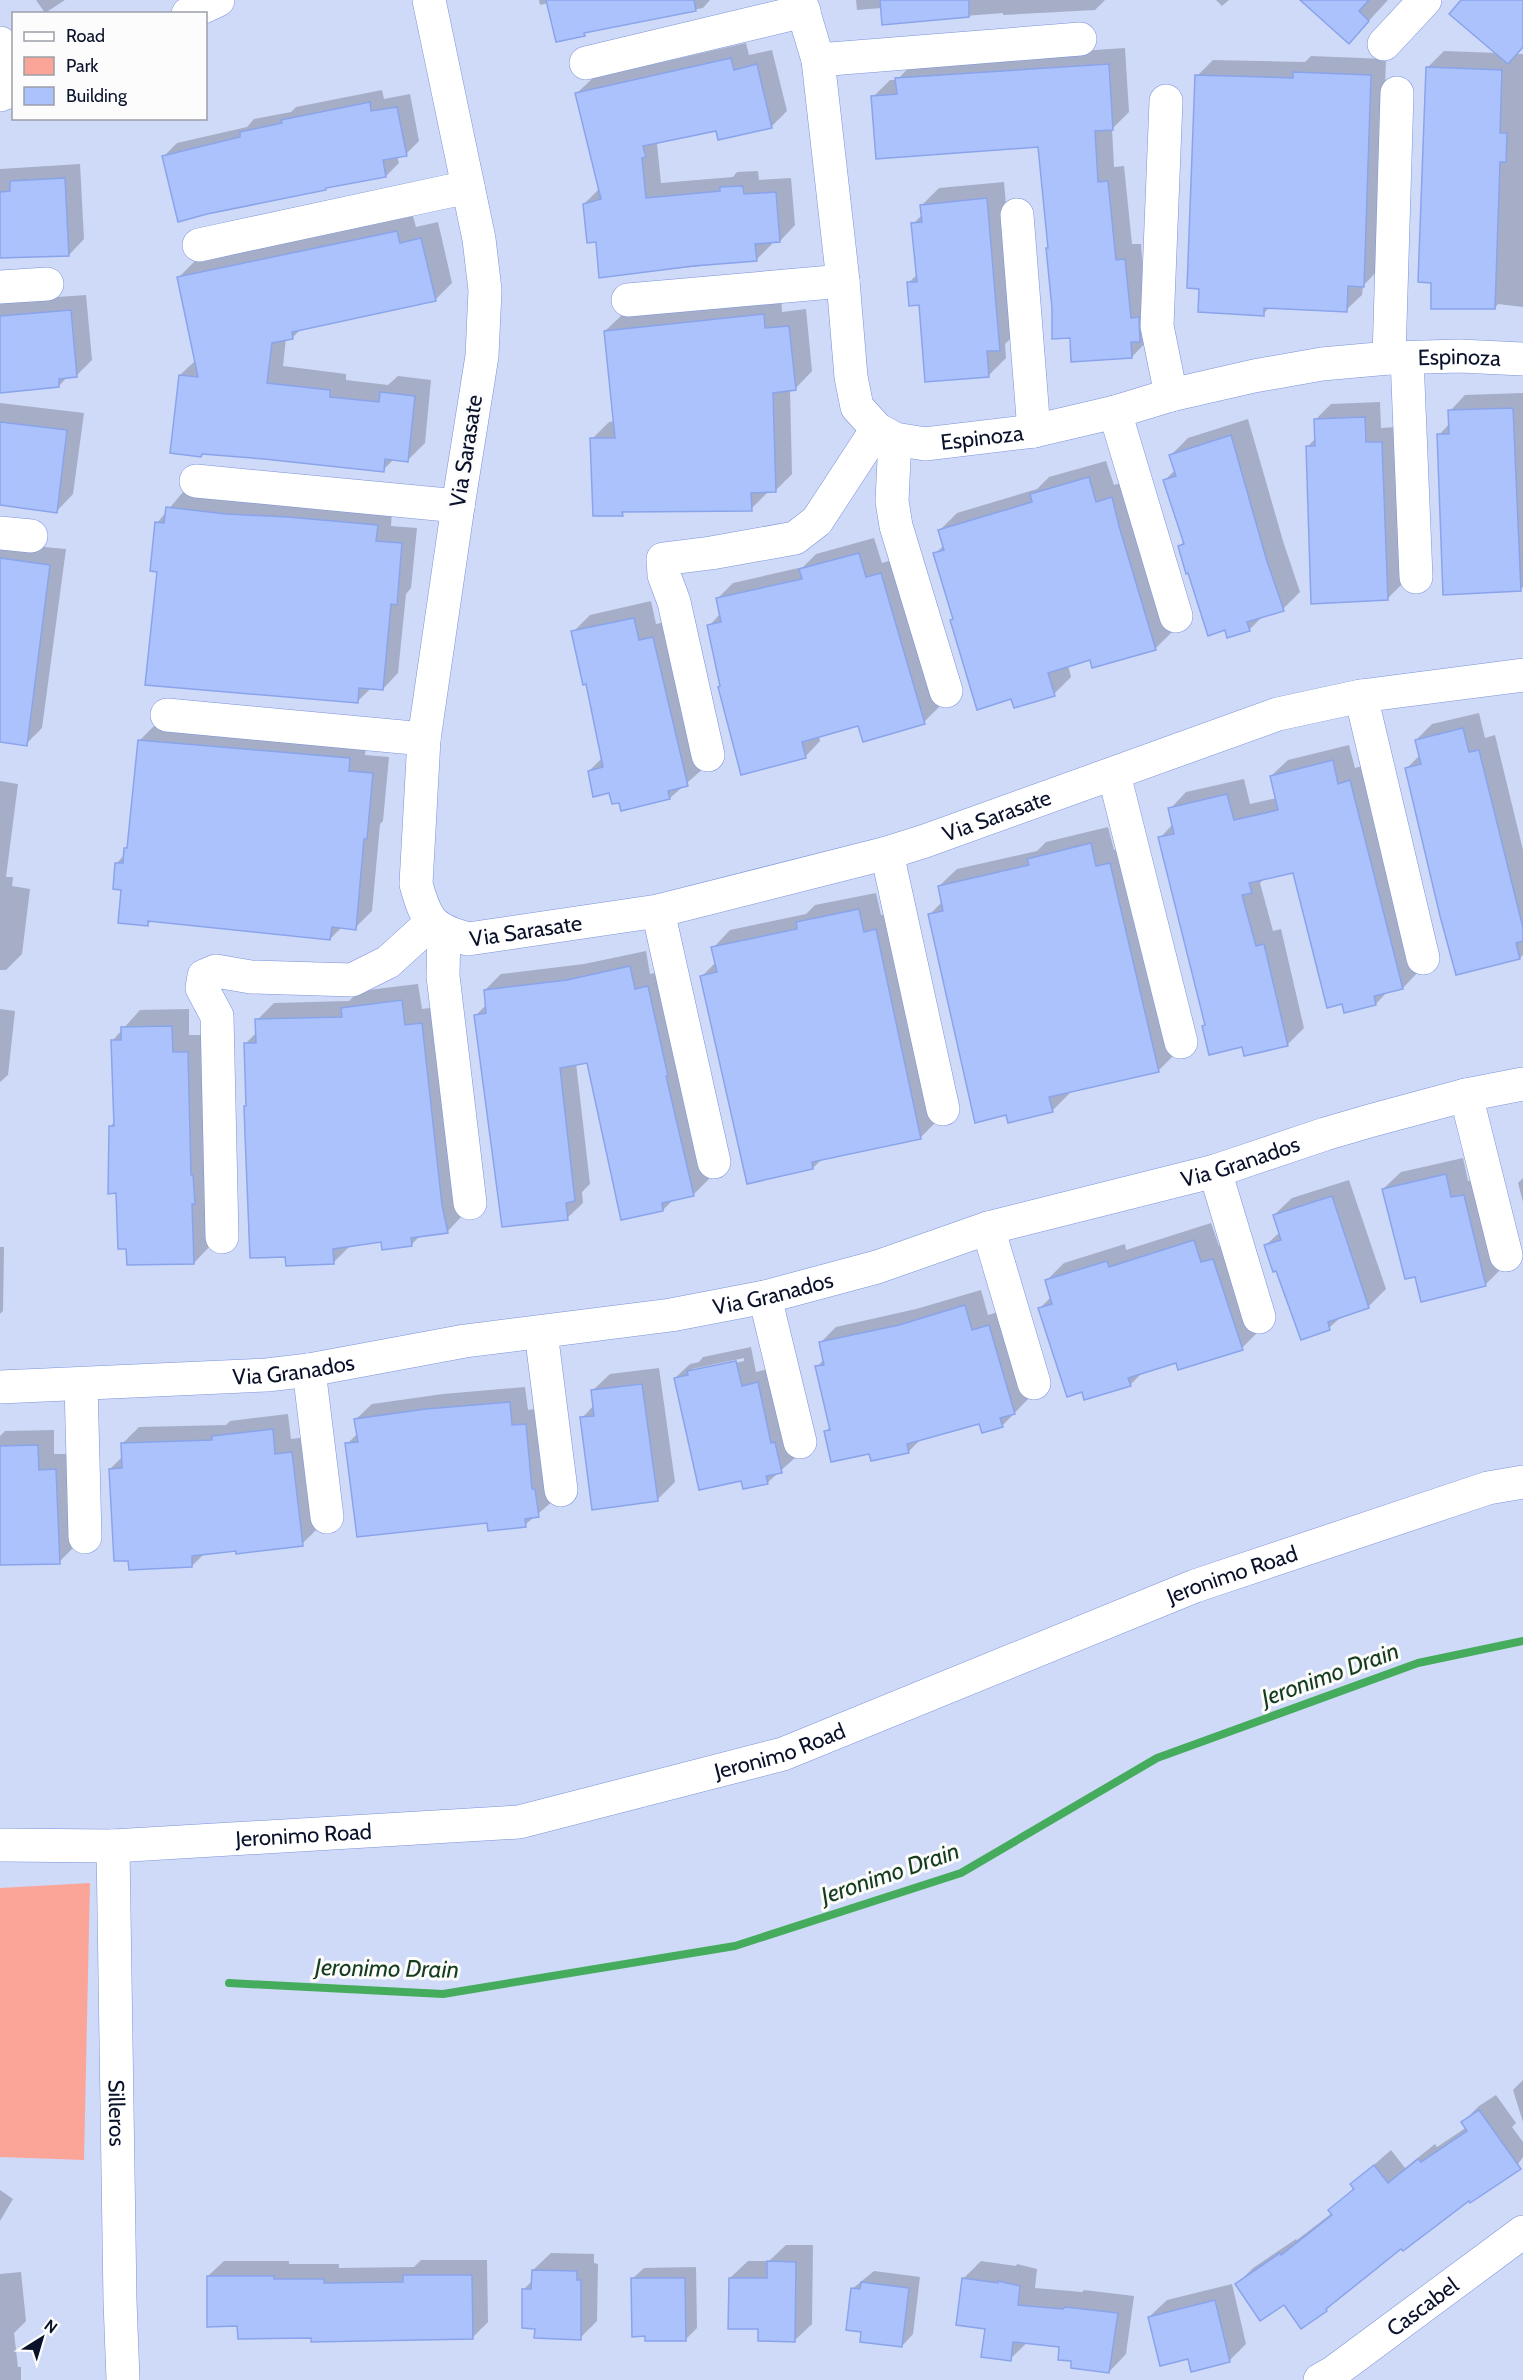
<svg xmlns="http://www.w3.org/2000/svg" width="1523" height="2380" viewBox="0 0 1523 2380" font-family="Cabin,sans-serif">
<rect width="100%" height="100%" fill="#cfdaf8"/>
<path fill="#fba599" d="M90 1883 84 2160 0 2157V1888Z"/>
<g fill="#0003" fill-rule="evenodd">
<path d="M36 0H65L45 13Z"/>
<path d="M539 0H710L703 8 588 31 584 34 548 3 540 5Z"/>
<path d="M856 0H1105L1095 10 1003 15V13L914 20 882 8 857 10Z"/>
<path d="M1216 0H1229L1222 6Z"/>
<path d="M1303 0H1388L1365 25Z"/>
<path d="M1463 0H1523V47L1516 54H1523V307L1498 304 1495 308 1427 68 1444 51 1498 53Z"/>
<path d="M746 43 749 55 772 50 787 111 771 127 717 129 660 141 657 144 661 183 733 177 737 172 758 171 759 180 791 178 795 225 780 241H771L772 244 756 260 601 277 597 240 584 204 600 188 577 93 593 78Z"/>
<path d="M1125 48 1129 112 1112 129 1114 167 1124 166 1132 244H1141L1148 340 1132 357 1071 336 1050 247 1039 145 873 97 890 80H897L914 62Z"/>
<path d="M1311 56 1386 59 1379 269 1363 286 1362 295 1346 310 1270 307 1263 314 1197 76 1213 60 1305 62Z"/>
<path d="M382 90 384 99 410 94 419 141 406 154 397 156 399 163 386 176 329 186 326 189 164 156 177 143 247 127 254 119 291 112 296 107Z"/>
<path d="M80 164 84 239 69 255 0 257V169Z"/>
<path d="M1004 182 1017 332 1005 344 1006 358 989 375 920 304 908 283 918 274 913 224 923 214 922 205 939 188Z"/>
<path d="M413 216 416 227 438 222 452 283 435 300 303 327 293 337 286 338 283 366 346 374V380L388 385 398 376 431 380 425 443 408 460 395 458 383 470 172 451 180 375 196 360 178 278 195 261Z"/>
<path d="M86 295 92 360 76 376H68L59 386 0 391V301Z"/>
<path d="M781 297 782 312 806 309 812 371 795 389H790L792 474 775 491H769L751 509 625 511 622 514 592 439 609 422 615 421 605 331 623 314Z"/>
<path d="M1523 393V587L1520 589 1439 435 1450 423V411L1465 395Z"/>
<path d="M1380 402 1381 428 1396 427 1403 583 1388 598 1307 447 1316 438V419L1331 404Z"/>
<path d="M0 403 84 413 73 494 56 512 0 505Z"/>
<path d="M1248 419 1283 541 1300 592 1283 609 1264 615 1249 630 1179 546 1185 541 1165 480 1175 470 1171 455 1188 438Z"/>
<path d="M1106 461 1114 485 1129 481 1173 631 1155 649 1091 658 1068 665 1071 677 1054 694 1012 697 955 618 935 554 944 545 939 531 957 513 1037 489 1049 477Z"/>
<path d="M183 492 242 499 392 511 391 526 417 528 411 588 406 594 398 673 383 689 371 688 357 702 159 570 157 523Z"/>
<path d="M874 538 882 563 896 559 939 707 924 722 859 724 819 735 820 741 805 757 722 685 709 626 721 613 717 599 733 583 803 567 816 554Z"/>
<path d="M0 543 66 549 42 728 26 744 0 741Z"/>
<path d="M651 601 656 624 670 621 705 767 670 798 620 801 589 771 602 758 587 682 573 632 590 615Z"/>
<path d="M1479 713 1485 738 1495 735 1523 850V955L1520 958 1406 769 1420 755 1416 740 1432 724Z"/>
<path d="M156 724 366 742 365 755 389 757 383 821 380 824 372 911 355 928 342 927 330 939 152 920 147 925 122 889 117 863 125 854 128 846 139 741Z"/>
<path d="M1349 745 1355 768 1366 765 1419 971 1403 988 1388 991 1376 1004 1294 871 1265 878 1260 883 1273 931 1281 929 1304 1028 1287 1045H1244L1204 1026 1206 1023 1160 838 1173 824 1170 809 1186 792 1244 779 1250 804 1277 798 1271 776 1288 760Z"/>
<path d="M0 781 18 784 6 877H13L12 886 30 889 22 954 6 970H0Z"/>
<path d="M1108 827 1114 850 1127 847 1175 1054 1158 1071 1069 1091V1094L1052 1111 929 915 943 901 939 886 957 869 1037 851 1046 842Z"/>
<path d="M876 893 881 915 893 913 938 1120 921 1137 822 1159 813 1168 702 976 716 962 713 948 730 930 806 914 815 905Z"/>
<path d="M646 951 650 974 664 971 681 1060 709 1179 693 1195 674 1199 663 1210 588 1061 576 1063 590 1184 582 1192 583 1203 567 1218 494 1165 476 1015 487 1004 485 990 501 974 584 964Z"/>
<path d="M418 984 422 1009 438 1007 463 1215 447 1232 420 1236 412 1244 382 1241 350 1246 333 1263 248 1105 245 1044 257 1032V1020L274 1003 349 1001 359 991Z"/>
<path d="M0 1009 15 1011 8 1075 0 1082Z"/>
<path d="M189 1009V1035H205L211 1245 194 1263 118 1192 110 1127 115 1121 113 1040 140 1010Z"/>
<path d="M1463 1158 1468 1181 1481 1178 1503 1267 1485 1285 1416 1275 1383 1189 1401 1172Z"/>
<path d="M1523 1178V1202L1518 1183Z"/>
<path d="M1349 1180 1386 1289 1368 1307 1342 1316 1329 1328 1266 1245 1280 1232 1274 1215 1292 1198Z"/>
<path d="M1211 1223 1219 1246 1230 1242 1259 1331 1242 1348 1177 1361 1144 1371 1130 1385 1083 1391 1040 1308 1051 1297 1046 1281 1064 1263 1125 1244 1126 1250Z"/>
<path d="M0 1247H4L3 1311 0 1314Z"/>
<path d="M981 1290 988 1315 1005 1310 1030 1397 1002 1426 980 1422 921 1439 908 1452H870L826 1431 831 1426 817 1367 824 1359 820 1343 836 1327 916 1309Z"/>
<path d="M751 1347 756 1372 773 1368 796 1457 767 1483 742 1479 675 1378 690 1364 699 1362 703 1357ZM744 1358V1361L688 1373 692 1369Z"/>
<path d="M659 1368 675 1482 657 1500 582 1418 594 1405 592 1391 610 1374Z"/>
<path d="M525 1387 528 1410 542 1408 554 1500 525 1525 489 1521 347 1444 358 1433 356 1419 372 1404 443 1394Z"/>
<path d="M288 1414 291 1439 308 1437 318 1528 302 1544 205 1553 192 1566 110 1469 123 1456V1443L139 1427 226 1425 230 1421Z"/>
<path d="M54 1430V1454H71L75 1546 59 1562 0 1564V1436L5 1431Z"/>
<path d="M1523 2080V2122L1513 2090Z"/>
<path d="M1496 2095 1516 2123 1512 2127 1523 2142V2157L1518 2164 1502 2180 1469 2198 1401 2246 1342 2294 1326 2310 1285 2303 1237 2284 1253 2268 1296 2239 1297 2240 1332 2213 1330 2210 1355 2187 1352 2184 1391 2150 1405 2168 1435 2144 1437 2147 1467 2127 1463 2122 1479 2106Z"/>
<path d="M0 2190 13 2199 0 2221Z"/>
<path d="M786 2245H813L812 2324 794 2341 759 2328 730 2278 748 2261H769Z"/>
<path d="M551 2253 594 2254V2263L598 2264 597 2321 580 2338 536 2327 524 2289 533 2280V2270Z"/>
<path d="M421 2260H487L488 2322 472 2338 313 2337 239 2325 208 2276 224 2261H289V2264H339V2268L414 2267Z"/>
<path d="M981 2261 1016 2266 1017 2264 1037 2269 1035 2288 1082 2292 1084 2290 1134 2296 1126 2354 1109 2372 1073 2360 1061 2346 1028 2342 1010 2359 986 2328 963 2279Z"/>
<path d="M696 2267 697 2328 686 2339 632 2279 644 2268Z"/>
<path d="M874 2271 920 2277 913 2334 902 2346 862 2331 852 2289Z"/>
<path d="M21 2272 26 2321 14 2333 18 2367H21V2380H0V2274Z"/>
<path d="M1232 2284 1246 2344 1229 2361 1189 2357 1149 2317 1167 2300Z"/>
</g>
<g fill="none" stroke-linecap="round" stroke-linejoin="round">
<path stroke="#46ac5d" stroke-width="8" d="M229 1983 443 1994 735 1946 961 1873 1157 1758 1418 1663 1523 1641"/>
</g>
<g fill="#acc2fd" stroke="#8aa4eb" stroke-width="1.5">
<path d="M546 0H694L696 11 584 33 585 36 556 42Z"/>
<path d="M880 0H969V17L882 25Z"/>
<path d="M1300 0H1369L1359 11 1369 21 1349 44Z"/>
<path d="M1461 0H1523V47L1508 64 1449 14Z"/>
<path d="M731 58 734 70 757 64 772 128 718 140 716 131 643 146 646 157 642 158 646 198 720 191V187L743 186 744 194 776 192 780 242 755 244 757 261 693 266 599 278 596 242 587 243 583 204 601 199 575 93Z"/>
<path d="M1109 64 1113 130 1095 131 1098 182 1108 181 1116 260 1125 259 1131 318 1139 317 1140 342H1131L1132 358 1071 362 1070 338 1052 339V308L1046 248H1048L1038 147 876 159 871 96 897 94 895 78Z"/>
<path d="M1426 67 1502 70 1500 133H1507L1506 162H1500L1495 309H1431V283L1418 282Z"/>
<path d="M1293 72 1371 75 1364 287 1348 286 1347 312 1264 308V316L1198 312 1199 289 1187 288 1195 75 1293 78Z"/>
<path d="M370 102 371 111 397 107 407 156 383 160 386 177 326 188V190L207 214 178 222 162 156 240 137V132L282 123 281 120Z"/>
<path d="M65 178 69 256 0 258V192L10 191V181Z"/>
<path d="M987 198 1000 351H987L989 377 925 382 919 305 909 306 907 282H917L911 223 922 222 920 205Z"/>
<path d="M397 231 400 243 421 238 436 301 292 332 293 339 272 343 267 383 330 390V397L379 402 380 392 415 396 408 462 385 459 384 472 264 459 202 454 201 457 170 453 179 375 198 377 177 277Z"/>
<path d="M71 310 77 377 59 379V387L0 393V316Z"/>
<path d="M764 314 765 328 789 326 796 390 773 393 776 492 751 493 752 511 622 512 623 516H593L590 438H615L604 331Z"/>
<path d="M1513 408 1521 591 1443 595 1437 434H1449L1448 410Z"/>
<path d="M1365 417 1366 442H1382L1388 600 1311 604 1306 446H1315L1314 419Z"/>
<path d="M0 422 67 430 57 513 0 505Z"/>
<path d="M1231 435 1266 558 1284 611 1247 622 1250 631 1227 638 1225 630 1208 636 1188 573 1186 574 1178 546 1184 544 1163 480 1176 476 1169 455Z"/>
<path d="M1089 477 1096 502 1112 497 1119 526 1156 650 1092 668 1090 660 1048 673 1055 696 1014 708 1011 699 977 710 950 620 953 619 933 553 944 550 938 530 1032 502 1030 494Z"/>
<path d="M166 507 226 514 288 517 378 525 376 541 402 543 397 605 391 604 383 690 359 688 358 703 145 685 157 572 150 571 155 522 164 523Z"/>
<path d="M859 553 866 577 881 573 925 724 863 742 858 726 802 742 806 758 741 775 718 687 720 686 707 625 721 622 716 598 802 579 799 569Z"/>
<path d="M0 558 50 565 27 746 0 742Z"/>
<path d="M634 618 639 640 653 637 688 786 668 791 670 799 621 811 619 803 612 804 609 793 593 797 588 771 603 767 586 684 583 685 571 631Z"/>
<path d="M1463 728 1469 752 1479 750 1523 928V941L1516 943 1520 959 1456 975 1440 916 1405 768 1421 764 1415 740Z"/>
<path d="M138 740 350 758 349 771 373 773 367 839H364L356 930 332 927 330 940 148 921V926L118 923 121 890 113 889 115 863H123L124 848H127Z"/>
<path d="M1333 760 1338 784 1350 780 1403 989 1374 996 1376 1005 1344 1013 1342 1004 1327 1008 1293 873 1249 883 1252 893 1242 895 1256 946 1264 944 1288 1046 1244 1056 1242 1047 1209 1055 1202 1026 1205 1025 1158 837 1174 834 1168 808 1227 794 1234 820 1278 810 1270 776Z"/>
<path d="M1091 843 1096 866 1110 863 1159 1072 1049 1097 1053 1112 1008 1123 1006 1115 975 1123 928 914 943 911 938 886 1029 865 1027 859Z"/>
<path d="M859 909 864 932 876 929 921 1139 812 1162 813 1169 747 1184 700 976 717 972 711 947 797 929 796 922Z"/>
<path d="M630 966 635 989 648 986 668 1076H666L694 1196 662 1203 663 1211 621 1220 587 1063 560 1068 575 1201 566 1203 568 1220 502 1227 474 1015 486 1013 484 990 567 980Z"/>
<path d="M402 1000 405 1025 422 1023 442 1205 448 1233 411 1238 412 1246 382 1250 381 1242 333 1249 334 1264 286 1266 285 1257 250 1258 245 1135 244 1106H246L244 1043H256L255 1019 342 1017 341 1008Z"/>
<path d="M172 1026 173 1052H188L191 1175H193L195 1204H192L194 1264 127 1265 126 1249H118L116 1193 108 1194 109 1126H114L111 1040H121V1027Z"/>
<path d="M1446 1174 1451 1197 1464 1195 1486 1286 1421 1302 1415 1277 1405 1279 1382 1189Z"/>
<path d="M1332 1196 1369 1308 1328 1322 1330 1330 1301 1340 1276 1271 1273 1272 1264 1245 1281 1240 1273 1215Z"/>
<path d="M1194 1240 1201 1262 1213 1259 1243 1350 1178 1370 1176 1363 1128 1378 1131 1386 1084 1400 1082 1392 1067 1397 1038 1308 1052 1304 1045 1280 1107 1261 1109 1267Z"/>
<path d="M965 1305 972 1330 989 1325 1015 1414 1000 1418 1003 1427 982 1433 979 1424 907 1444 909 1453 871 1461 869 1454 831 1462 824 1431 830 1430 815 1366 824 1365 819 1342 899 1325Z"/>
<path d="M736 1361 742 1386 758 1382 771 1443 775 1442 782 1473 766 1476 768 1484 743 1489 741 1481 699 1490 674 1378 688 1375 687 1371Z"/>
<path d="M642 1384 658 1501 592 1510 580 1417 594 1416 591 1390Z"/>
<path d="M510 1402 512 1425 526 1424 532 1489H535L539 1517 525 1519 526 1527 488 1531 487 1523 357 1537 345 1443 358 1442 354 1419 426 1409Z"/>
<path d="M273 1429 275 1454 292 1452 303 1546 236 1554V1551L192 1556V1567L129 1570 128 1561H114L109 1469 122 1468 121 1443 212 1440V1436Z"/>
<path d="M38 1445 39 1470 56 1469 60 1564 0 1565V1446Z"/>
<path d="M1479 2110 1521 2169 1470 2203 1469 2201 1403 2251 1401 2249 1326 2309 1327 2311 1301 2329 1284 2305 1260 2321 1235 2284 1280 2253 1281 2255 1332 2215 1328 2210 1354 2189 1350 2184 1374 2165 1388 2183 1418 2159 1421 2162 1467 2131 1461 2122Z"/>
<path d="M767 2261 796 2262 795 2342 758 2341V2329H728L729 2278H767Z"/>
<path d="M532 2270 577 2271V2280H581V2340L534 2338 535 2329 522 2328V2289H531Z"/>
<path d="M403 2275H472L473 2339 311 2342V2338L238 2339 237 2326 207 2327V2276H274V2279H324V2283L403 2282Z"/>
<path d="M631 2278H685L686 2341H645V2336L632 2337Z"/>
<path d="M962 2278 998 2283V2281L1020 2286 1018 2305 1063 2309 1065 2307 1118 2313 1109 2373 1071 2368V2361L1058 2360 1059 2347 1013 2342 1011 2361 981 2357 985 2329 956 2325Z"/>
<path d="M861 2282 909 2288 902 2347 860 2342 861 2332 846 2330 851 2288 860 2289Z"/>
<path d="M1215 2300 1230 2362 1191 2372 1188 2359 1160 2366 1148 2317Z"/>
</g>
<g fill="none" stroke-linecap="round" stroke-linejoin="round">
<defs>
<g id="minor">
<path id="s1" d="M429 0 479 239 485 290 482 356 458 506 424 739 416 884C426 921 432 929 468 939L658 911 887 853 925 841 1278 714 1361 696 1523 675"/>
<path id="s2" d="M800 0 818 60 843 281 851 377 857 407 877 429 895 439 925 444 1034 431 1115 412 1171 395 1254 376 1322 364 1389 358 1460 356 1523 359"/>
<path d="M188 14 218 0"/>
<path d="M0 43 14 71"/>
<path d="M1384 44 1425 0"/>
<path d="M818 60 1080 39"/>
<path d="M586 63 804 11"/>
<path d="M0 95 14 89"/>
<path d="M1166 101 1157 326 1171 395"/>
<path d="M1017 215 1034 431"/>
<path d="M199 245 468 187"/>
<path d="M0 287 47 284"/>
<path d="M628 300 843 281"/>
<path d="M1389 358 1397 93"/>
<path d="M1407 358 1416 577"/>
<path d="M1115 412 1176 616"/>
<path d="M895 439 892 501 896 526 946 691"/>
<path d="M196 481 458 506"/>
<path d="M0 533 31 536"/>
<path d="M1361 696 1423 958"/>
<path d="M167 715 424 739"/>
<path d="M708 755 674 602 664 575 663 559 711 553 795 538 817 521 877 429"/>
<path d="M1114 774 1181 1042"/>
<path d="M887 853 943 1109"/>
<path d="M658 911 714 1162"/>
<path d="M444 932 443 976 470 1203"/>
<path d="M1466 1095 1506 1255"/>
<path d="M1215 1171 1259 1317"/>
<path d="M988 1228 1034 1383"/>
<path d="M222 1237 217 1016 202 988 204 976 216 971 251 977 352 980 388 962 432 922"/>
<path d="M765 1297 800 1442"/>
<path d="M541 1332 561 1490"/>
<path d="M309 1370 327 1517"/>
<path d="M81 1384 85 1537"/>
<path id="s3" d="M0 1387 267 1375 309 1370 465 1341 671 1315 765 1297 877 1267 988 1228 1215 1171 1325 1134 1373 1120 1466 1095 1523 1084"/>
<path id="s4" d="M113 1846 120 2301 123 2380"/>
<path id="s5" d="M1320 2380 1334 2372 1523 2232"/>
</g>
<g id="major">
<path id="s6" d="M0 1845 113 1846 519 1822 783 1754 1195 1586 1488 1488 1523 1482"/>
</g>
</defs>
<use href="#minor" stroke="#7a93da" stroke-width="34"/>
<use href="#major" stroke="#7a93da" stroke-width="34"/>
<use href="#minor" stroke="#fff" stroke-width="33"/>
<use href="#major" stroke="#fff" stroke-width="33"/>
</g>
<g text-anchor="middle" dominant-baseline="central" stroke-width="6" stroke-linejoin="round" paint-order="stroke">
<g font-size="22" fill="#09112b" stroke="#fcfcfc">
<text stroke="none"><textPath href="#s2" startOffset="1036">Espinoza</textPath></text>
<text stroke="none"><textPath href="#s2" startOffset="550">Espinoza</textPath></text>
<text transform="translate(466 451) rotate(-81)">Via Sarasate</text>
<text stroke="none"><textPath href="#s1" startOffset="1520">Via Sarasate</textPath></text>
<text stroke="none"><textPath href="#s1" startOffset="1034">Via Sarasate</textPath></text>
<text stroke="none"><textPath href="#s3" startOffset="1266">Via Granados</textPath></text>
<text stroke="none"><textPath href="#s3" startOffset="780">Via Granados</textPath></text>
<text stroke="none"><textPath href="#s3" startOffset="294">Via Granados</textPath></text>
<text stroke="none"><textPath href="#s6" startOffset="1276">Jeronimo Road</textPath></text>
<text stroke="none"><textPath href="#s6" startOffset="790">Jeronimo Road</textPath></text>
<text stroke="none"><textPath href="#s6" startOffset="304">Jeronimo Road</textPath></text>
<text stroke="none"><textPath href="#s4" startOffset="267">Silleros</textPath></text>
<text stroke="none"><textPath href="#s5" startOffset="126">Cascabel</textPath></text>
</g>
<g font-size="24" font-style="italic" fill="#143c1d" stroke="#fcfcfc">
<text transform="translate(1330 1674) rotate(-20)">Jeronimo Drain</text>
<text transform="translate(890 1873) rotate(-19)">Jeronimo Drain</text>
<text transform="translate(387 1968) rotate(1)">Jeronimo Drain</text>
</g>
</g>
<rect x="12" y="12" width="195" height="108" fill="#fcfcfc" stroke="#9b9ea8" stroke-width="1.5"/>
<rect x="24" y="32" width="30" height="9" fill="#ffffff" stroke="#9b9ea8" stroke-width="1.5"/>
<text x="66" y="42" font-size="18" fill="#09112b">Road</text>
<rect x="24" y="57" width="30" height="18" fill="#fba599" stroke="#9b9ea8" stroke-width="1.5"/>
<text x="66" y="72" font-size="18" fill="#09112b">Park</text>
<rect x="24" y="87" width="30" height="18" fill="#acc2fd" stroke="#9b9ea8" stroke-width="1.5"/>
<text x="66" y="102" font-size="18" fill="#09112b">Building</text>
<g transform="translate(42 2338) rotate(37)" stroke="#fcfcfc" stroke-width="4.5" paint-order="stroke">
<path d="M0-4.5L10 22L0 15L-10 22Z" fill="#09112b"/>
<text y="-9" font-size="16" font-weight="bold" text-anchor="middle" fill="#09112b">N</text>
</g>
</svg>
